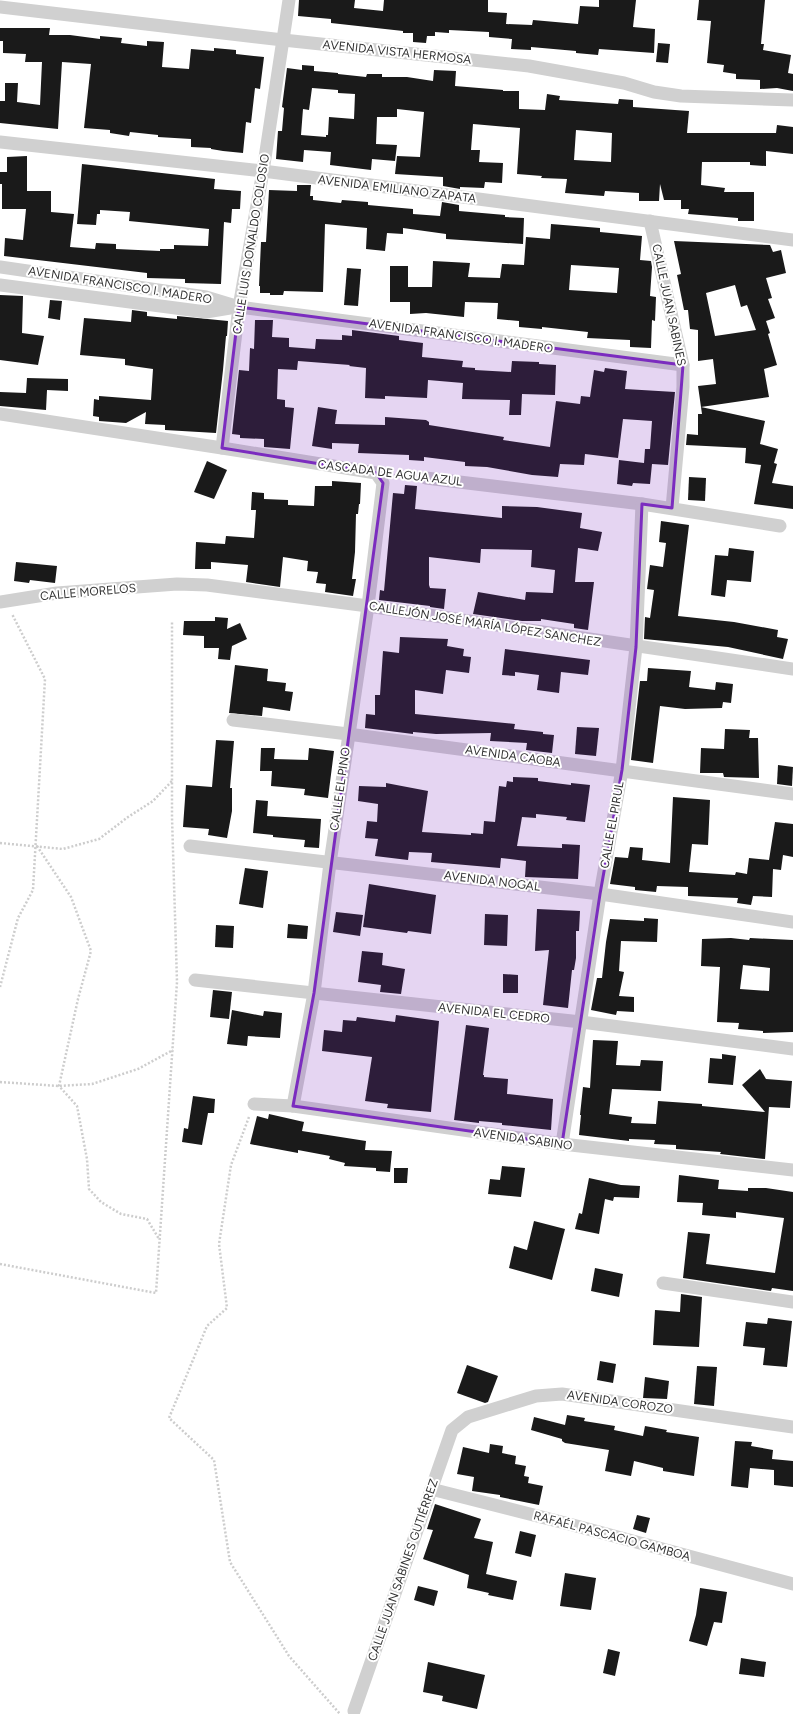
<svg xmlns="http://www.w3.org/2000/svg" width="793" height="1714" viewBox="0 0 793 1714" font-family="Figtree,sans-serif">
<rect width="100%" height="100%" fill="#fff"/>
<g fill="#1a1a1a" fill-rule="evenodd">
<path d="M299 0H355L354 8 383 11 384 0H488V12L507 13 506 24 532 25 533 20 578 24 580 6 599 7V0H636L633 27 655 29 654 53 599 49 598 55 576 53V51L531 47V50L511 49 512 39 489 37V32L449 30V33L435 32V36H427L426 43 413 42V33H403V31L331 23V19L298 16Z"/>
<path d="M699 0H765L761 44H764L763 50 791 55 788 73 793 74V91L777 88 760 89V80L736 79V74L723 72 724 65 707 63 711 21 697 20Z"/>
<path d="M0 28H50L49 35H70L100 39V36L122 38 121 43 147 46V41L164 42 162 67 189 69 191 49 214 51V48L236 50V54L264 57 260 89 255 88 251 123 246 122 243 153 223 151 211 149V148L191 147V139L158 137V135L130 132 129 136 110 133V130L84 128 91 64 62 62 58 129 0 123V101H5V83H18L17 102 40 105 42 62H25L26 54 3 53V41H0Z"/>
<path d="M658 43 670 44 668 63 656 62Z"/>
<path d="M302 65 314 66V71L338 73V74L366 77 367 74H382V77H407L433 81 434 70 456 71 455 86 503 90V91H519V109L545 110 547 94 560 96 559 100 618 104 619 99 633 100V107L689 111 687 133H776L777 125 793 127V154L766 151V166L750 165V162H702L701 185 725 188 724 192H754V221H738V218L688 214 689 209H681V200H664L660 184 659 201H639V193L605 191 604 196 565 193 567 179 541 178 542 176 517 174 520 128 473 124 471 150H480L479 162 503 163 502 183 485 182 484 188 460 187V189L443 186V177L395 174 397 156 420 157 424 112 397 109V117H377L376 144 397 145 395 161 372 159 371 170 330 165 331 152 304 150 303 162 276 159 278 131H282L284 108 282 107 287 68 302 70ZM312 88 338 90V93L355 94 354 119 329 117 328 135H326V137L301 135 303 109 309 110ZM576 130 612 133 611 162 574 160Z"/>
<path d="M27 156V191H51V212L74 214 70 247 95 249 96 243 116 244V249L160 251V249H174V245L208 246 209 229 129 221 130 212 100 210V214H97L96 225 77 224 82 164 215 179 214 189 241 191 240 209H232L231 223 224 222 221 284 185 283V279L147 278V273L4 256 5 238 23 240 26 209H2V184H0V172H7V157Z"/>
<path d="M297 185H311L310 196H313V200L341 203 342 200 368 202V205L379 206 413 209V214L440 216 442 202 459 205V211L505 215V217L524 218 523 244 446 239V234L403 228V234L387 233 385 251 366 249 367 228 325 224 323 292 284 291 283 295H270V293H260V286H259L261 242H266L269 190 297 191Z"/>
<path d="M551 224 600 228V232L642 236 640 260 651 261 652 267 650 296 656 297 655 321 652 320 651 348 630 347V340L587 338 588 332 542 327V329L519 327V321L497 319 498 303 465 302 464 317 426 313 410 314V302H390V266H408V287H432L433 261 470 263 468 277 500 278 502 264 524 265 526 237 550 239ZM571 265 619 268 617 293 569 290Z"/>
<path d="M674 241 770 245 773 252 781 250 786 273 766 278 772 298 768 299 775 318 766 321 770 333 768 334 777 365 764 369 769 397 701 407 698 386 716 384 713 359 698 361V330L690 329 688 310H684L677 275 681 274ZM735 285 741 307 747 305 756 330 715 336 706 293Z"/>
<path d="M347 268 361 269 358 306 344 305Z"/>
<path d="M0 295 23 296 22 333 44 336 38 365 0 360Z"/>
<path d="M50 300 62 301 60 320 48 318Z"/>
<path d="M132 310 147 312V316L177 319V316L228 321 227 336H226L223 370 216 433 165 430V425L145 424 146 412 126 423 99 421V417L93 416 94 399 99 400V396L151 400 153 369 125 365V359L80 355 84 318 131 322Z"/>
<path d="M255 320H273L272 337 289 338V347L315 349 316 339 342 340V335L352 336V330L399 336V340L423 343 422 357 463 361 462 367 475 368V370L511 372 512 361 539 362V364L556 365 555 395 522 394 521 415H509L510 400 462 399 463 383 428 380 427 398 385 396V399L365 398 366 368 349 366 350 365 298 361 297 370 278 369 277 399 285 400V407L294 408 290 449 264 447V439L240 438V435L232 434 239 370 249 371 250 348 254 349Z"/>
<path d="M605 368 627 371 625 389 675 392 668 465 652 464 650 484 633 483 632 486 617 484 619 460 644 463 645 449H650L652 421 623 419 618 458 585 454 584 465 560 464 558 477 532 475 487 467 465 466V462L424 457V461L409 460V455L358 453 359 444 332 443V449L312 446 318 407 337 410 335 424 385 425V417L426 420 429 422V425L504 437 503 440 550 447 556 401 580 404 581 396 590 397 594 370 604 372Z"/>
<path d="M27 378 68 379V391L47 390 46 410 0 406V392L26 393Z"/>
<path d="M701 407 765 421 760 444 778 449 774 463 777 464 772 483 793 486V509L754 504 761 465 745 463 746 448 686 445 687 434 698 435V414H702Z"/>
<path d="M207 461 227 470 214 499 194 492Z"/>
<path d="M689 477 706 478 705 501 688 500Z"/>
<path d="M332 481 361 483 360 504H359L358 514H356L355 552 352 579H356L353 596 325 592 326 584 316 583 318 572 307 571 308 561 283 557 280 587 246 582 248 565 211 562V569H195L196 542 225 544 226 536 254 538 256 510H251L252 492 264 493V499L288 500V505L314 506 315 486H332Z"/>
<path d="M405 485 417 486 415 509 502 518V506L537 507 582 513 580 528 602 532 598 551 578 548 575 582H594L588 630 574 628V624L541 619V621H522L473 614 478 592 525 600 526 592 553 593 555 570 531 567 532 550 481 549 480 563 429 557V585L430 588 446 589 444 609 430 607V606L379 600 380 590 384 591 393 493 404 494Z"/>
<path d="M661 521 689 525 678 616 734 622 778 630 777 637 788 639 783 659 728 647 644 639 645 617 650 618 654 590 647 589 650 565 663 567 666 543 659 542Z"/>
<path d="M729 548 754 551 751 582 727 580 725 597 711 595 715 555 728 556Z"/>
<path d="M16 562 57 566 55 583 30 580 29 583 14 581Z"/>
<path d="M215 617 228 618 227 629 240 623 247 639 232 646 230 660 218 659 219 648H204V636L183 635 184 621H215Z"/>
<path d="M400 637 448 639 447 646 464 649 463 656 471 657 469 673 446 670 443 694 415 690V714L515 724 514 729 543 732V734L554 735 552 753 526 750 527 743 490 741 491 733 436 734 413 732V734L365 728 366 714 375 715V695H380L383 651 399 653Z"/>
<path d="M505 649 590 660 588 675 561 672 559 693 537 690 539 675 515 672V676L502 675Z"/>
<path d="M235 665 268 669 267 681 286 683 285 691 293 692 290 711 263 707 262 716 229 713Z"/>
<path d="M648 668 691 671 689 687 715 690 716 682 733 684 731 703 723 702 722 708 685 709 660 706 653 763 631 760 640 681H647Z"/>
<path d="M577 727 599 728 596 756 575 754Z"/>
<path d="M725 729 750 730 749 738H758L759 778 724 777 723 773H700L701 748 724 749Z"/>
<path d="M216 740 234 741 230 788H232V811L227 838 208 835 209 829 183 827 186 785 212 787Z"/>
<path d="M261 748H275L274 759 308 760 309 748 334 751 328 798 304 795 305 789 271 786 272 771H260Z"/>
<path d="M778 765 793 767 792 786 777 784Z"/>
<path d="M513 777 538 778V781L571 785V783L590 785 585 822 566 820 567 817 536 814V818L522 817 517 846 562 848V844L580 845 578 879 525 877 526 861 501 858 500 868 431 862 432 853 409 852 408 860 375 856 378 839 365 838 367 821 377 822 378 804 358 801 359 786 386 787V783L428 791 422 832 471 835V833L483 834 484 821 495 822 499 786 506 787 507 781 513 782Z"/>
<path d="M673 797 710 800 708 845 692 844 689 872 735 875 736 872 747 874 749 858 769 860 775 822 793 824V857L783 855 781 870 773 869 772 897 753 896 751 905 737 903 738 898 688 896V887L657 886 656 892 635 890V887L610 884 615 857 628 858 630 847 643 848 642 860 670 863Z"/>
<path d="M256 800 268 801 267 816 321 819 319 848 304 847 305 840 273 837V835L253 833Z"/>
<path d="M245 868 268 871 263 908 239 904Z"/>
<path d="M369 884 436 895 431 934 408 931 407 933 363 927Z"/>
<path d="M537 909 580 911 579 931H576V958L574 970H572L568 1008 543 1005 549 950 535 951Z"/>
<path d="M336 912 363 915 360 936 333 932Z"/>
<path d="M485 914 508 915 507 946 484 945Z"/>
<path d="M644 918 658 919 657 942 621 941 619 971 624 972 619 996 634 997V1012L617 1011 616 1015 591 1010 597 978H602L606 942 610 919 644 921Z"/>
<path d="M288 924 308 926 307 939 287 938Z"/>
<path d="M216 925 234 926 233 948 215 947Z"/>
<path d="M731 938 749 940 750 938 793 940V1032L763 1033V1031L738 1029 739 1023 717 1022 720 967 701 966 702 939ZM743 965 770 968 769 991 740 989Z"/>
<path d="M362 951 383 953 382 965 405 969 401 994 380 992 381 985 358 982Z"/>
<path d="M503 974 518 975V993H503Z"/>
<path d="M213 990 232 992 229 1019 210 1017Z"/>
<path d="M232 1010 263 1016 264 1011 282 1013 280 1038 248 1036 247 1046 227 1044Z"/>
<path d="M396 1015 439 1021 431 1112 387 1108 388 1104 365 1101 372 1057 322 1051 324 1030 342 1032 343 1020 356 1021 357 1017 395 1022Z"/>
<path d="M466 1025 489 1028 483 1075H484V1077L508 1079 507 1094 553 1099 551 1130 502 1125V1123L479 1121V1123L454 1120Z"/>
<path d="M593 1040 618 1041 616 1065 640 1066 641 1060 663 1061 661 1091 612 1089 609 1114 632 1117 631 1123 656 1124 658 1101 702 1104V1106L765 1112 742 1085 760 1069 766 1079 792 1081 790 1108 769 1107 765 1159 720 1154 721 1152 676 1149V1145L654 1144 655 1140 629 1139V1141L579 1135 581 1115H580L583 1087 590 1088Z"/>
<path d="M722 1054 736 1056 733 1085 708 1083 710 1058 722 1059Z"/>
<path d="M193 1096 215 1099 214 1113H208L202 1145 182 1142 184 1128 188 1129Z"/>
<path d="M269 1114 304 1122 302 1131 366 1141 365 1150 392 1151 390 1172 376 1171V1168L344 1166 345 1163 329 1159 330 1156 298 1150V1153L250 1144 257 1116 268 1119Z"/>
<path d="M502 1166 525 1168 521 1197 488 1194 490 1179 500 1180Z"/>
<path d="M394 1168H408L407 1183H394Z"/>
<path d="M679 1175 719 1180 718 1189 748 1191V1188H766L793 1192V1291L772 1288 771 1291 683 1278 688 1232 710 1234 706 1264 775 1273 784 1218 736 1212V1218L702 1215 703 1203 677 1202Z"/>
<path d="M589 1178 621 1185 640 1186 639 1198 614 1197 613 1201 605 1199 599 1234 575 1229 579 1213 582 1214Z"/>
<path d="M534 1221 565 1229 552 1280 509 1268 514 1246 527 1250Z"/>
<path d="M595 1268 623 1274 619 1297 591 1291Z"/>
<path d="M681 1294 702 1297 699 1347 653 1345 655 1310 680 1312Z"/>
<path d="M768 1318 792 1321 787 1367 763 1365 765 1348 743 1346 746 1322 767 1324Z"/>
<path d="M600 1361 616 1364 613 1383 597 1380Z"/>
<path d="M467 1365 498 1376 488 1402 485 1403 457 1393Z"/>
<path d="M697 1366 717 1367 714 1406 694 1404Z"/>
<path d="M645 1377 669 1381 667 1399 643 1398Z"/>
<path d="M567 1415 585 1418 584 1421 615 1426 614 1430 643 1436 645 1426 667 1430 666 1432 699 1437 694 1476 663 1471V1468L634 1461 631 1476 605 1471 609 1450 565 1443 562 1441V1439L531 1430 534 1417 565 1425Z"/>
<path d="M735 1441 752 1442 751 1446 773 1450 772 1459 793 1461V1487L774 1485V1470L750 1468 748 1488 731 1486Z"/>
<path d="M490 1444 503 1446 502 1453 516 1456 515 1464 526 1466 524 1476 529 1477 528 1483 543 1486 539 1505 500 1497V1495L472 1491 474 1477 457 1474 463 1447 489 1453Z"/>
<path d="M435 1504 481 1519 474 1538 493 1542 486 1574 517 1581 513 1600 488 1595 489 1593 467 1588 469 1575 423 1559 433 1530 427 1529Z"/>
<path d="M637 1515 650 1518 646 1533 633 1529Z"/>
<path d="M520 1531 536 1535 531 1557 515 1553Z"/>
<path d="M565 1573 596 1578 591 1610 560 1606Z"/>
<path d="M418 1586 438 1591 434 1606 414 1600Z"/>
<path d="M700 1588 727 1592 722 1623 714 1622 707 1646 689 1641 696 1615Z"/>
<path d="M608 1649 620 1652 615 1676 603 1673Z"/>
<path d="M741 1658 766 1662 764 1677 739 1674Z"/>
<path d="M428 1662 485 1675 477 1709 442 1701 443 1696 423 1692Z"/>
</g>
<g fill="none" stroke-linecap="round" stroke-linejoin="round">
<g stroke="#cdcdcd" stroke-width="2.5" stroke-dasharray="2 2" stroke-linecap="butt">
<path d="M394 475 413 477"/>
<path d="M0 843 63 849 99 839 128 817 153 801 172 781"/>
<path d="M37 846 71 897 91 951 78 999 59 1086 77 1106 87 1159 89 1189 101 1202 121 1214 147 1219 159 1239"/>
<path d="M0 987 18 918 33 890 45 679 12 614"/>
<path d="M0 1082 59 1086 92 1084 138 1069 173 1050"/>
<path d="M249 1117 231 1165 219 1244 227 1308 207 1326 169 1418 214 1460 230 1562 289 1656 340 1714"/>
<path d="M0 1264 156 1293 177 982 172 817V621"/>
</g>
<g stroke="#d0d0d0" stroke-width="13">
<path d="M0 7 283 40 529 66 624 83 654 92 681 96 793 100"/>
<path d="M0 142 263 171 793 240"/>
<path d="M650 221 683 365V387L672 508"/>
<path d="M0 267 206 297 239 307 683 365"/>
<path d="M0 285 206 312 236 307"/>
<path d="M0 414 222 448 376 473 383 483 368 606 330 863 314 993 293 1106"/>
<path d="M222 448 239 307 263 171 289 0"/>
<path d="M426 478 642 504 780 526"/>
<path d="M0 602 57 593 177 584 207 585 368 606 793 669"/>
<path d="M233 720 348 734 793 794"/>
<path d="M190 846 600 894 793 922"/>
<path d="M195 980 581 1022 793 1049"/>
<path d="M254 1104 293 1106 562 1144 793 1170"/>
<path d="M562 1144 600 894 622 770 636 647 642 504"/>
<path d="M663 1283 793 1302"/>
<path d="M431 1489 569 1524 793 1584"/>
<path d="M354 1711 452 1430 468 1417 536 1396 562 1394 793 1427"/>
</g>
</g>
<path fill="#7b2cbf" fill-opacity="0.2" stroke="#7b2cbf" stroke-width="3" stroke-linejoin="round" d="M239 307 683 365 672 508 642 504 636 647 622 770 600 894 562 1144 293 1106 314 993 383 483 376 473 222 448Z"/>
<g text-anchor="middle" dominant-baseline="central" stroke-width="4" stroke-linejoin="round" paint-order="stroke">
<g font-size="12" fill="#333" stroke="#fff">
<text transform="translate(397 52) rotate(6)">AVENIDA VISTA HERMOSA</text>
<text transform="translate(397 189) rotate(7)">AVENIDA EMILIANO ZAPATA</text>
<text transform="translate(251 244) rotate(-81)">CALLE LUIS DONALDO COLOSIO</text>
<text transform="translate(120 285) rotate(9)">AVENIDA FRANCISCO I. MADERO</text>
<text transform="translate(669 305) rotate(78)">CALLE JUAN SABINES</text>
<text transform="translate(461 336) rotate(8)">AVENIDA FRANCISCO I. MADERO</text>
<text transform="translate(390 473) rotate(7)">CASCADA DE AGUA AZUL</text>
<text transform="translate(88 592) rotate(-5)">CALLE MORELOS</text>
<text transform="translate(485 624) rotate(9)">CALLEJÓN JOSÉ MARÍA LÓPEZ SANCHEZ</text>
<text transform="translate(513 756) rotate(8)">AVENIDA CAOBA</text>
<text transform="translate(340 789) rotate(-82)">CALLE EL PINO</text>
<text transform="translate(612 825) rotate(-80)">CALLE EL PIRUL</text>
<text transform="translate(492 881) rotate(7)">AVENIDA NOGAL</text>
<text transform="translate(494 1013) rotate(6)">AVENIDA EL CEDRO</text>
<text transform="translate(523 1139) rotate(8)">AVENIDA SABINO</text>
<text transform="translate(620 1402) rotate(8)">AVENIDA COROZO</text>
<text transform="translate(612 1536) rotate(15)">RAFAÉL PASCACIO GAMBOA</text>
<text transform="translate(403 1570) rotate(-71)">CALLE JUAN SABINES GUTIÉRREZ</text>
</g>
</g>
</svg>
